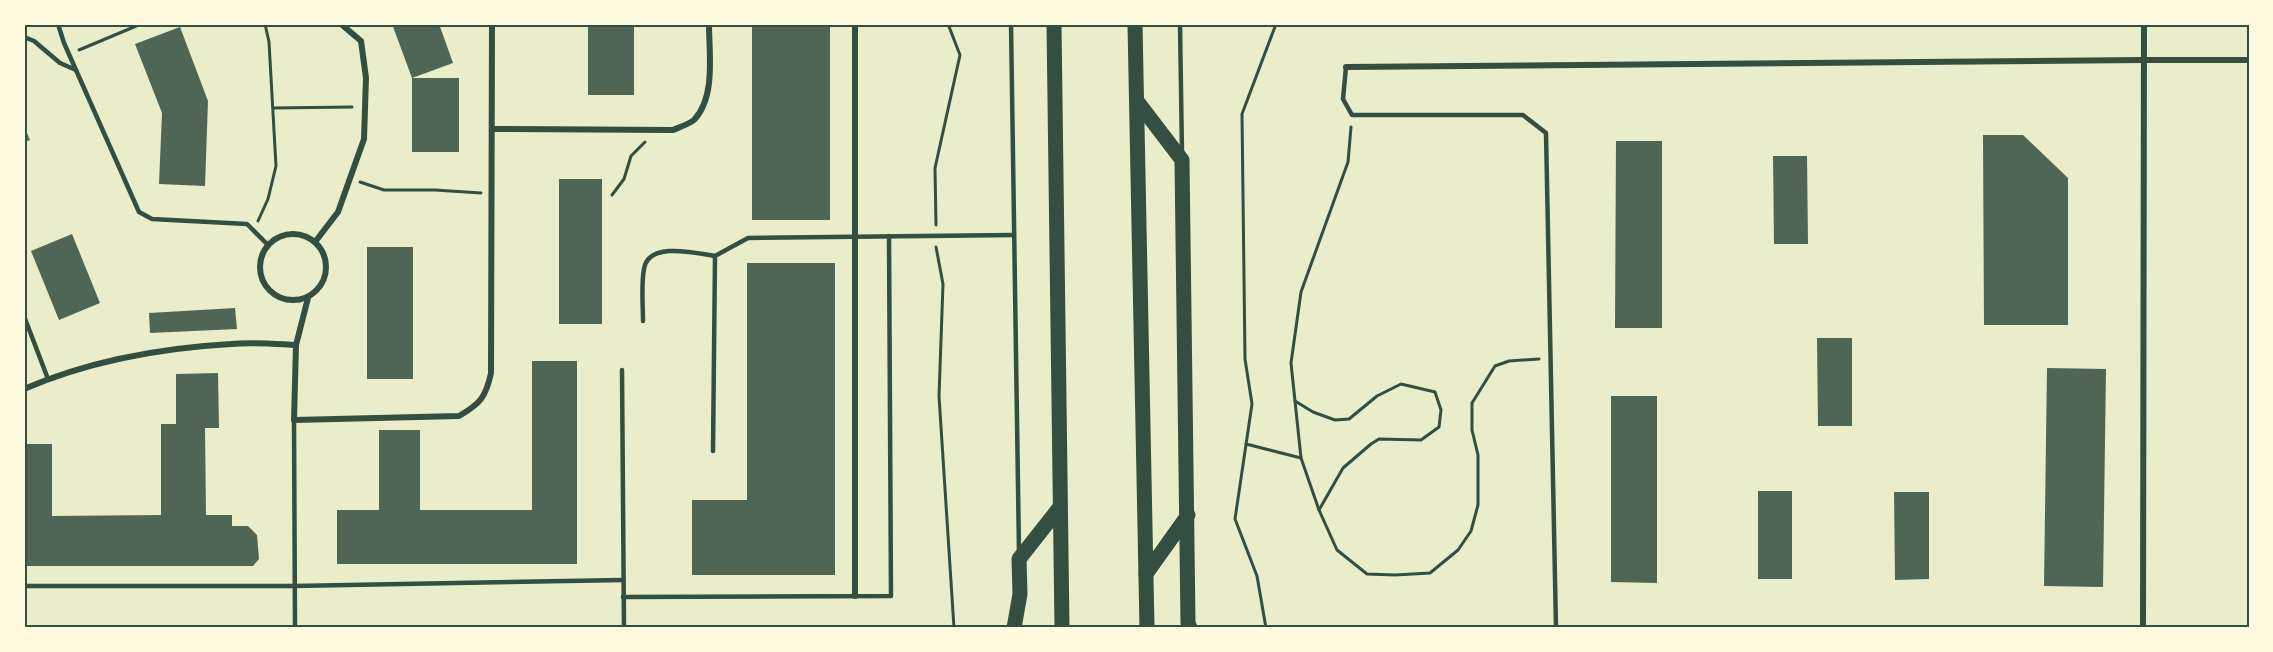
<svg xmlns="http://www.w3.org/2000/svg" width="2273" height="652" viewBox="0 0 2273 652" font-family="Quicksand,sans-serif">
<rect width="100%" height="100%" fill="#e9edc9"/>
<g fill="#4f6655">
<path d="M392 24H439L453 63 412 78Z"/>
<rect x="588" y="24" width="46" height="71"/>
<rect x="752" y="24" width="78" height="196"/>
<path d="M180 27 208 101 205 186 159 184 162 113 135 44Z"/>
<rect x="412" y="78" width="47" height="74"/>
<path d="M24 126 30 140 24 142Z"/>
<path d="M1983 135H2023L2068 178V325H1984Z"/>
<path d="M1616 141H1662V328H1615Z"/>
<path d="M1773 156H1807L1808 244H1774Z"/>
<rect x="559" y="179" width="43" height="145"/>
<path d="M72 234 100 303 59 320 31 251Z"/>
<rect x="367" y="247" width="46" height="132"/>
<path d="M747 263H835V575H692V500H747Z"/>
<path d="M235 308 237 329 150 333 149 313Z"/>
<path d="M1817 338H1852V426H1818Z"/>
<path d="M532 361H577V564H337V510H379V430H420V510H532Z"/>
<path d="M2047 368 2106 369 2103 587 2044 586Z"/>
<path d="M218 373 219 428H205L206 515H232V526H248L257 535 259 559 253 566H24V444H52V516L161 515V424H176V374Z"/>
<path d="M1611 396H1657V583L1611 582Z"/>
<rect x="1758" y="491" width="34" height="88"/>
<path d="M1894 492H1929V579L1895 580Z"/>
</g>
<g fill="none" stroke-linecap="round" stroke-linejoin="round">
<g stroke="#344e41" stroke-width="3">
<path d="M79 50 141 24"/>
<path d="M273 108 352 107"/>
<path d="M1351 127 1348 162 1301 292 1291 363 1301 458 1319 510 1337 550 1367 574 1395 575 1430 573 1458 550 1471 531 1478 505V455L1472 430V403L1495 366 1509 361 1539 359"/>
<path d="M360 182 384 190H435L481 193"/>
<path d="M612 195 624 179 631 156 645 142"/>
<path d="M258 221 268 199 276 166 269 42 265 24"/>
<path d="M936 225 935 168 960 55 948 24"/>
<path d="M936 247 943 284 939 396 954 628"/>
<path d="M1295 401 1313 412 1335 420 1349 419 1377 396 1401 384 1435 392 1441 410 1439 427 1421 440 1379 439 1371 444 1343 468 1319 510"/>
<path d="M1246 444 1301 458"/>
<path d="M1266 628 1257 576 1235 519 1252 404 1245 359 1242 114 1276 24"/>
</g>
<g stroke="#344e41" stroke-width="4.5">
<path d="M58 24 64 43 139 212 152 219 247 224 268 245"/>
<path d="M1011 24 1019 552"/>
<path d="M1180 24 1182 154"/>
<path d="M24 37 34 41 60 63 76 70"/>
<path d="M1346 67 1343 99 1352 115H1523L1546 133 1556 628"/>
<path d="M24 316 48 379"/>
<path d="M643 321C643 304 641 285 644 269 648 241 696 253 715 256"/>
<path d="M622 370 624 628"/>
<path d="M294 420 295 628"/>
<path d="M713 451 715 256 748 238 1014 235"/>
<path d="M24 586H294L623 580"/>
<path d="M623 597 891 596 889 236"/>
</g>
<g stroke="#344e41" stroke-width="6">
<path d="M855 24V596"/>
<path d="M1346 67 2144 60H2249"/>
<path d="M492 129 673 130C680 127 689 124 694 120 716 97 709 53 709 24"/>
<circle cx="293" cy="267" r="33"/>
<path d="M315 242 338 212 364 139 366 78 361 41 341 24"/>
<path d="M308 298 296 345 294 420 459 416C480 404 486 397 491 373L492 24"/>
<path d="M24 389C89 361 160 348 231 344 253 342 275 344 296 345"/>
<path d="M2143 628 2144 24"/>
</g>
<g stroke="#344e41" stroke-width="15">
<path d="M1054 24 1062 628"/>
<path d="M1135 24 1147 628"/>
<path d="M1137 101 1182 160 1188 623 1190 628"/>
<path d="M1146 574 1188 515"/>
<path d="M1014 628 1020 594 1019 559 1060 507"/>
</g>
</g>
<rect width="2273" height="652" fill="none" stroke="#fefae0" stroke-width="51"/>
<rect x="26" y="26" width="2222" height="600" fill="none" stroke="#344e41" stroke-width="2"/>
</svg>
